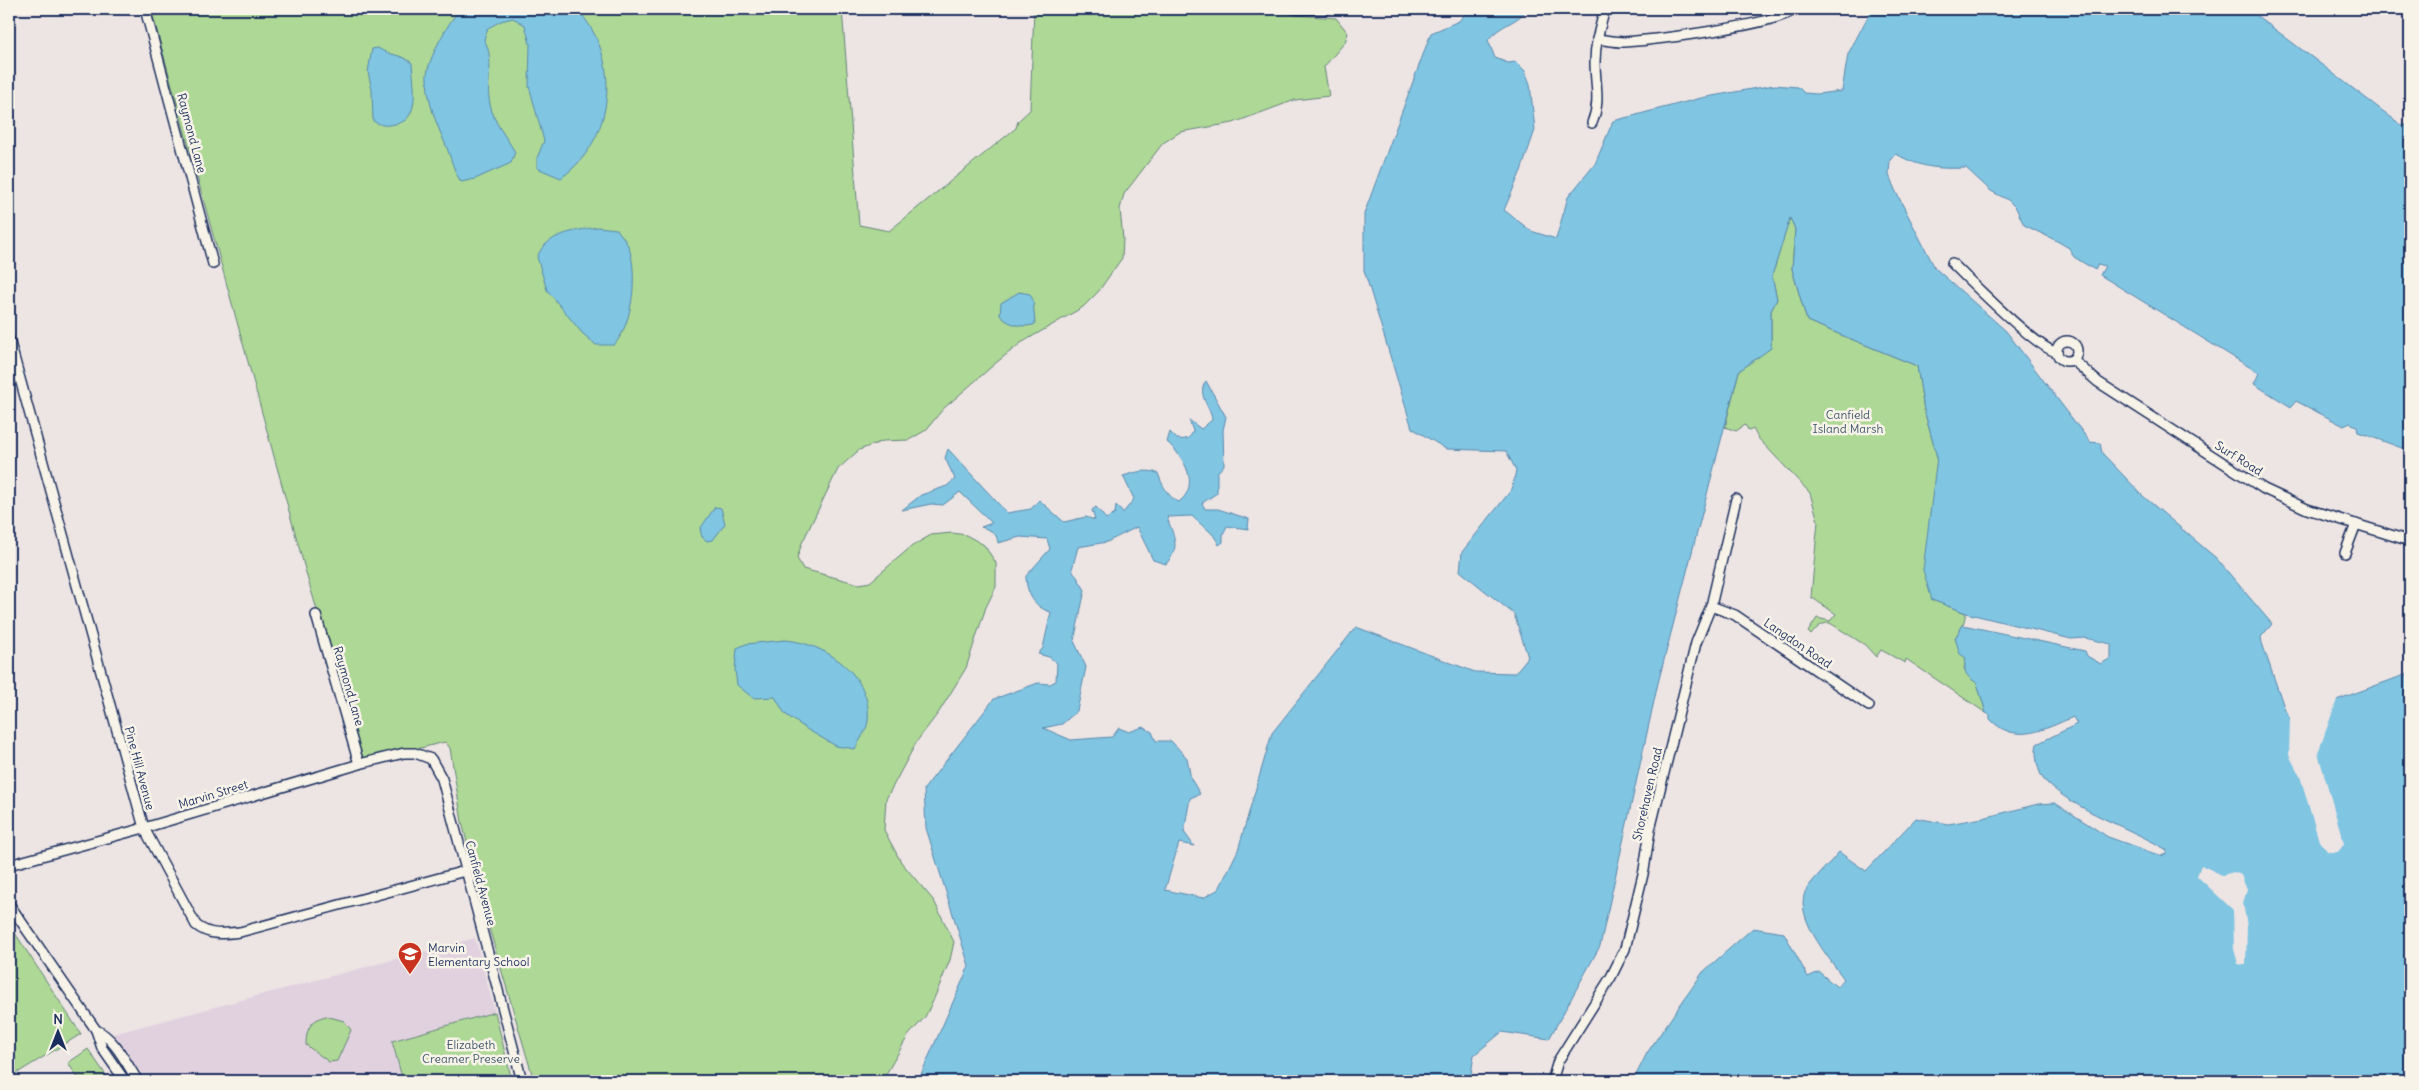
<svg xmlns="http://www.w3.org/2000/svg" width="2419" height="1090" viewBox="0 0 2419 1090" font-family="Delius,sans-serif">
<rect width="100%" height="100%" fill="#ede4e4"/>
<filter id="ink" filterUnits="userSpaceOnUse"><feTurbulence type="fractalNoise" baseFrequency=".02" numOctaves="2"/><feDisplacementMap in="SourceGraphic" scale="10" xChannelSelector="R" yChannelSelector="G"/><feConvolveMatrix kernelMatrix="1 2 1 2 8 2 1 2 1" color-interpolation-filters="sRGB"/></filter>
<g filter="url(#ink)">
<path fill="#e1d1df" d="M475 938 495 1012 392 1041 403 1081H146L113 1034Z"/>
<g fill="#aed895" stroke="#64847a">
<path d="M151 9H842L859 225 889 231 1016 128 1018 121 1030 110 1034 9H1254L1296 15 1336 18 1348 33 1345 42 1324 67 1329 96 1295 100 1233 123 1180 132 1163 143 1124 194 1120 209 1123 239 1122 258 1098 292 1083 307 1021 343 997 362 943 409 926 430 909 440 883 441 859 450 838 469 802 543 797 558 803 569 859 584 870 582 912 546 931 535 952 533 966 535 984 545 996 563V587L986 607 966 668 939 712 917 741 886 799 884 830 901 862 934 901 954 942 950 960 933 1001 925 1017 908 1036 882 1081H534L482 904 462 822 450 748 445 742 363 762 308 580Z"/>
<path d="M1790 217 1795 229 1792 269 1807 321 1917 366 1924 410 1937 457 1932 600 1966 613 1963 625 1955 638 1966 658 1964 669 1977 683 1986 713 1906 659 1905 663 1881 650 1876 657 1865 645 1830 623C1820 623 1817 628 1811 635L1808 632 1817 618 1830 621 1836 614 1811 597 1818 521 1810 493 1758 438 1753 429 1749 431 1745 425 1736 431 1725 427 1739 371 1771 347V311L1777 299 1772 276Z"/>
<path d="M9 924 81 1034 9 1078Z"/>
<path d="M495 1012 512 1081H403L392 1041Z"/>
<path d="M326 1016 344 1021 351 1030 337 1061 329 1062 306 1045C306 1030 310 1020 326 1016Z"/>
<path d="M88 1049 110 1081H80L68 1063Z"/>
</g>
<g fill="#80c5e1" stroke="#5889ad">
<path d="M454 9H577C622 58 616 139 561 178L537 168V158L544 141 529 86 530 44 525 25 513 18 501 21 488 28 484 39C496 62 485 81 490 104 494 124 506 136 515 152L511 163 475 179 461 182C453 170 451 157 445 143 436 123 428 103 427 80 425 64 446 27 456 14Z"/>
<path d="M1469 9H1527C1518 23 1500 24 1488 40L1495 58 1508 63 1516 62 1525 71 1530 84 1535 130 1521 171 1504 210 1531 231 1556 239 1568 197 1595 164 1613 121 1701 98 1774 85 1798 87 1804 93 1817 94 1842 91 1848 54 1872 9H2248L2400 124 2410 126V451L2358 432 2357 426 2350 423 2344 426 2296 401 2291 407 2254 384 2259 373 2100 275 2105 266 2098 264 2095 270 2074 257 2069 248 2057 241 2024 225 2016 208 2008 200 1991 191 1966 168C1938 169 1921 168 1896 154L1890 160 1889 175 1895 190 1935 268 2006 331 2090 442 2100 443 2102 453 2143 496 2216 558 2272 624 2261 637 2262 643 2285 710 2295 727 2296 758 2329 845H2335V829L2314 763 2331 702 2410 673V1081H1633L1647 1053 1703 972 1753 928 1784 933 1808 977 1819 972 1837 987 1844 979C1830 959 1789 912 1808 887 1817 875 1829 864 1839 852L1866 871 1916 818 1948 824 1983 818 2038 804 2055 803 2108 837 2161 856 2166 854 2167 850C2129 827 2077 812 2045 781 2038 774 2034 753 2037 744L2077 724 2073 717C2045 729 2015 746 1990 719V715L1986 713 1977 683C1965 676 1963 671 1966 658L1960 654 1955 638 1963 625 2085 651 2087 656 2101 664 2111 658V644L2085 638 2071 639 1966 613 1932 600 1923 570 1937 457 1924 410 1917 366 1807 321 1792 269 1795 229 1790 218 1772 276 1777 299 1771 311V348L1739 371 1658 683 1600 946 1549 1039 1502 1032 1474 1055 1470 1081H918L969 966 926 828 924 789 994 699 1038 683 1050 684 1056 681 1057 663 1049 657 1038 654 1043 648 1051 612C1034 608 1026 592 1026 576L1050 549 1047 539 1020 537 998 543C997 532 990 530 981 527L992 523 960 492 943 505 931 504 902 510 921 495 947 486 955 479 945 458 948 449 1007 513 1031 509 1039 500 1064 522 1086 517 1095 520 1092 510 1096 507 1106 519 1115 513 1116 505 1123 513 1134 499 1123 476C1136 472 1145 469 1158 473 1161 483 1169 499 1179 502 1201 485 1184 457 1167 442L1170 432 1177 439C1186 440 1190 439 1193 431L1189 420 1201 429 1212 420C1211 407 1196 395 1206 381L1226 417 1223 430 1224 465 1217 473V493L1202 503 1205 509H1218L1249 519 1248 529 1227 526 1223 534V542L1219 545C1212 529 1204 529 1192 516L1167 517C1173 536 1182 546 1166 564L1153 560 1137 527 1107 542 1078 547 1072 569 1085 590 1074 641 1086 667 1077 711 1062 724 1043 728 1071 740 1112 737 1119 728 1129 732 1143 727 1152 732 1156 741H1171L1187 758 1191 779 1200 794 1190 798 1184 832 1194 846 1179 843 1165 890 1203 898 1219 889 1238 850 1272 733 1356 627 1475 672 1515 673 1528 657 1514 614 1460 571 1462 552 1512 489 1516 470 1506 451 1446 449 1412 428 1364 270V214L1431 33 1459 21Z"/>
<path d="M378 48C390 56 402 54 412 63 413 82 422 121 395 124 386 126 382 126 373 121L372 90 368 72 372 49Z"/>
<path d="M597 227 617 229C621 235 627 242 629 248 638 274 633 324 614 345H596L582 333 547 290 537 257C547 233 575 231 597 227Z"/>
<path d="M1019 292 1030 294 1033 300 1035 324C1025 329 1006 324 1000 315L1001 303Z"/>
<path d="M715 507 721 508 725 524 713 540 707 541 702 537 700 529Z"/>
<path d="M785 640C825 643 873 675 868 721 867 730 859 741 855 749L836 746 808 730 785 714 775 697 753 698 737 685 735 670 737 648 746 644Z"/>
</g>
<g fill="#ede4e4">
<path d="M2338 697 2318 753 2344 844 2338 852H2328L2319 841 2300 776 2289 755 2290 718 2285 710 2290 713 2298 726V758L2333 843 2332 829 2311 763 2328 701Z"/>
<path d="M2201 865 2222 875 2234 872 2241 875 2247 890 2243 903 2247 926 2246 965 2238 964 2234 949 2233 910 2197 876Z"/>
</g>
<g fill="none" stroke-linecap="round" stroke-linejoin="round">
<defs>
<g id="street">
<path d="M145 9 213 264"/>
<path d="M1295 9H1326"/>
<path d="M1597 39C1606 40 1615 42 1624 42 1654 40 1777 25 1795 9"/>
<path d="M1592 123C1601 101 1595 85 1595 62 1595 43 1600 27 1605 9"/>
<path d="M1952 263C1968 279 2040 351 2057 352"/>
<path d="M9 339 144 828 196 925C209 936 224 934 240 932L465 871"/>
<circle cx="2067" cy="351" r="10"/>
<path d="M2073 360 2098 382 2264 489 2307 509 2410 541"/>
<path d="M2345 553 2356 524"/>
<path d="M1711 606 1735 615 1869 706"/>
<path d="M316 615 359 764"/>
<path d="M9 865 144 828 363 763 404 753H415L431 759 442 779 522 1081"/>
<path d="M9 904 96 1030 102 1048 125 1081"/>
<path d="M96 1030C115 1038 127 1065 138 1081"/>
<path d="M1552 1081 1558 1061 1611 977 1625 949 1644 870 1650 830 1696 643 1711 606 1736 499"/>
</g>
</defs>
<use href="#street" stroke="#1b2f5e" stroke-width="12"/>
<use href="#street" stroke="#f7f3e8" stroke-width="9"/>
</g>
</g>
<defs>
<symbol id="school-pin" viewBox="-11 -11 22 30"><path d="M0 17L-7.5 6A9.5 9.5 0 1 1 7.5 6Z" fill="#c8321e" stroke="#f7f3e8"/><path d="M0-5L7-2L0 1L-7-2ZM-4 1L0 2.5L4 1V4Q0 6-4 4Z" fill="#fff"/></symbol>
</defs>
<g fill-rule="evenodd">
<use href="#school-pin" x="396" y="940" width="28" height="38"/>
</g>
<g text-anchor="middle" dominant-baseline="central" stroke-width="5" stroke-linejoin="round" paint-order="stroke">
<g font-size="12" fill="#1b2f5e" stroke="#f7f3e8">
<text transform="translate(192 133) rotate(75)">Raymond Lane</text>
<text transform="translate(2239 458) rotate(32)">Surf Road</text>
<text transform="translate(1798 643) rotate(34)">Langdon Road</text>
<text transform="translate(349 686) rotate(74)">Raymond Lane</text>
<text transform="translate(140 768) rotate(75)">Pine Hill Avenue</text>
<text transform="translate(213 794) rotate(-17)">Marvin Street</text>
<text transform="translate(1647 794) rotate(-77)">Shorehaven Road</text>
<text transform="translate(481 883) rotate(75)">Canfield Avenue</text>
</g>
<g font-size="12" fill="#40596c" stroke="#f7f3e8">
<text x="1848" y="414">Canfield<tspan x="1848" dy="14">Island Marsh</tspan></text>
<text x="471" y="1044">Elizabeth<tspan x="471" dy="14">Creamer Preserve</tspan></text>
</g>
<g font-size="12" fill="#1b2f5e" stroke="#f7f3e8" text-anchor="start">
<text x="428" y="947">Marvin<tspan x="428" dy="14">Elementary School</tspan></text>
</g>
</g>
<rect width="2419" height="1090" fill="none" stroke="#f7f3e8" stroke-width="30"/>
<rect x="15" y="15" width="2389" height="1060" fill="none" stroke="#1b2f5e" stroke-width="2" filter="url(#ink)"/>
<g transform="translate(58 1032)" stroke="#f7f3e8" stroke-width="4" paint-order="stroke">
<path d="M0-4L9 19L0 12L-9 19Z" fill="#1b2f5e"/>
<text y="-8" font-size="14" font-weight="bold" text-anchor="middle" fill="#1b2f5e">N</text>
</g>
</svg>
